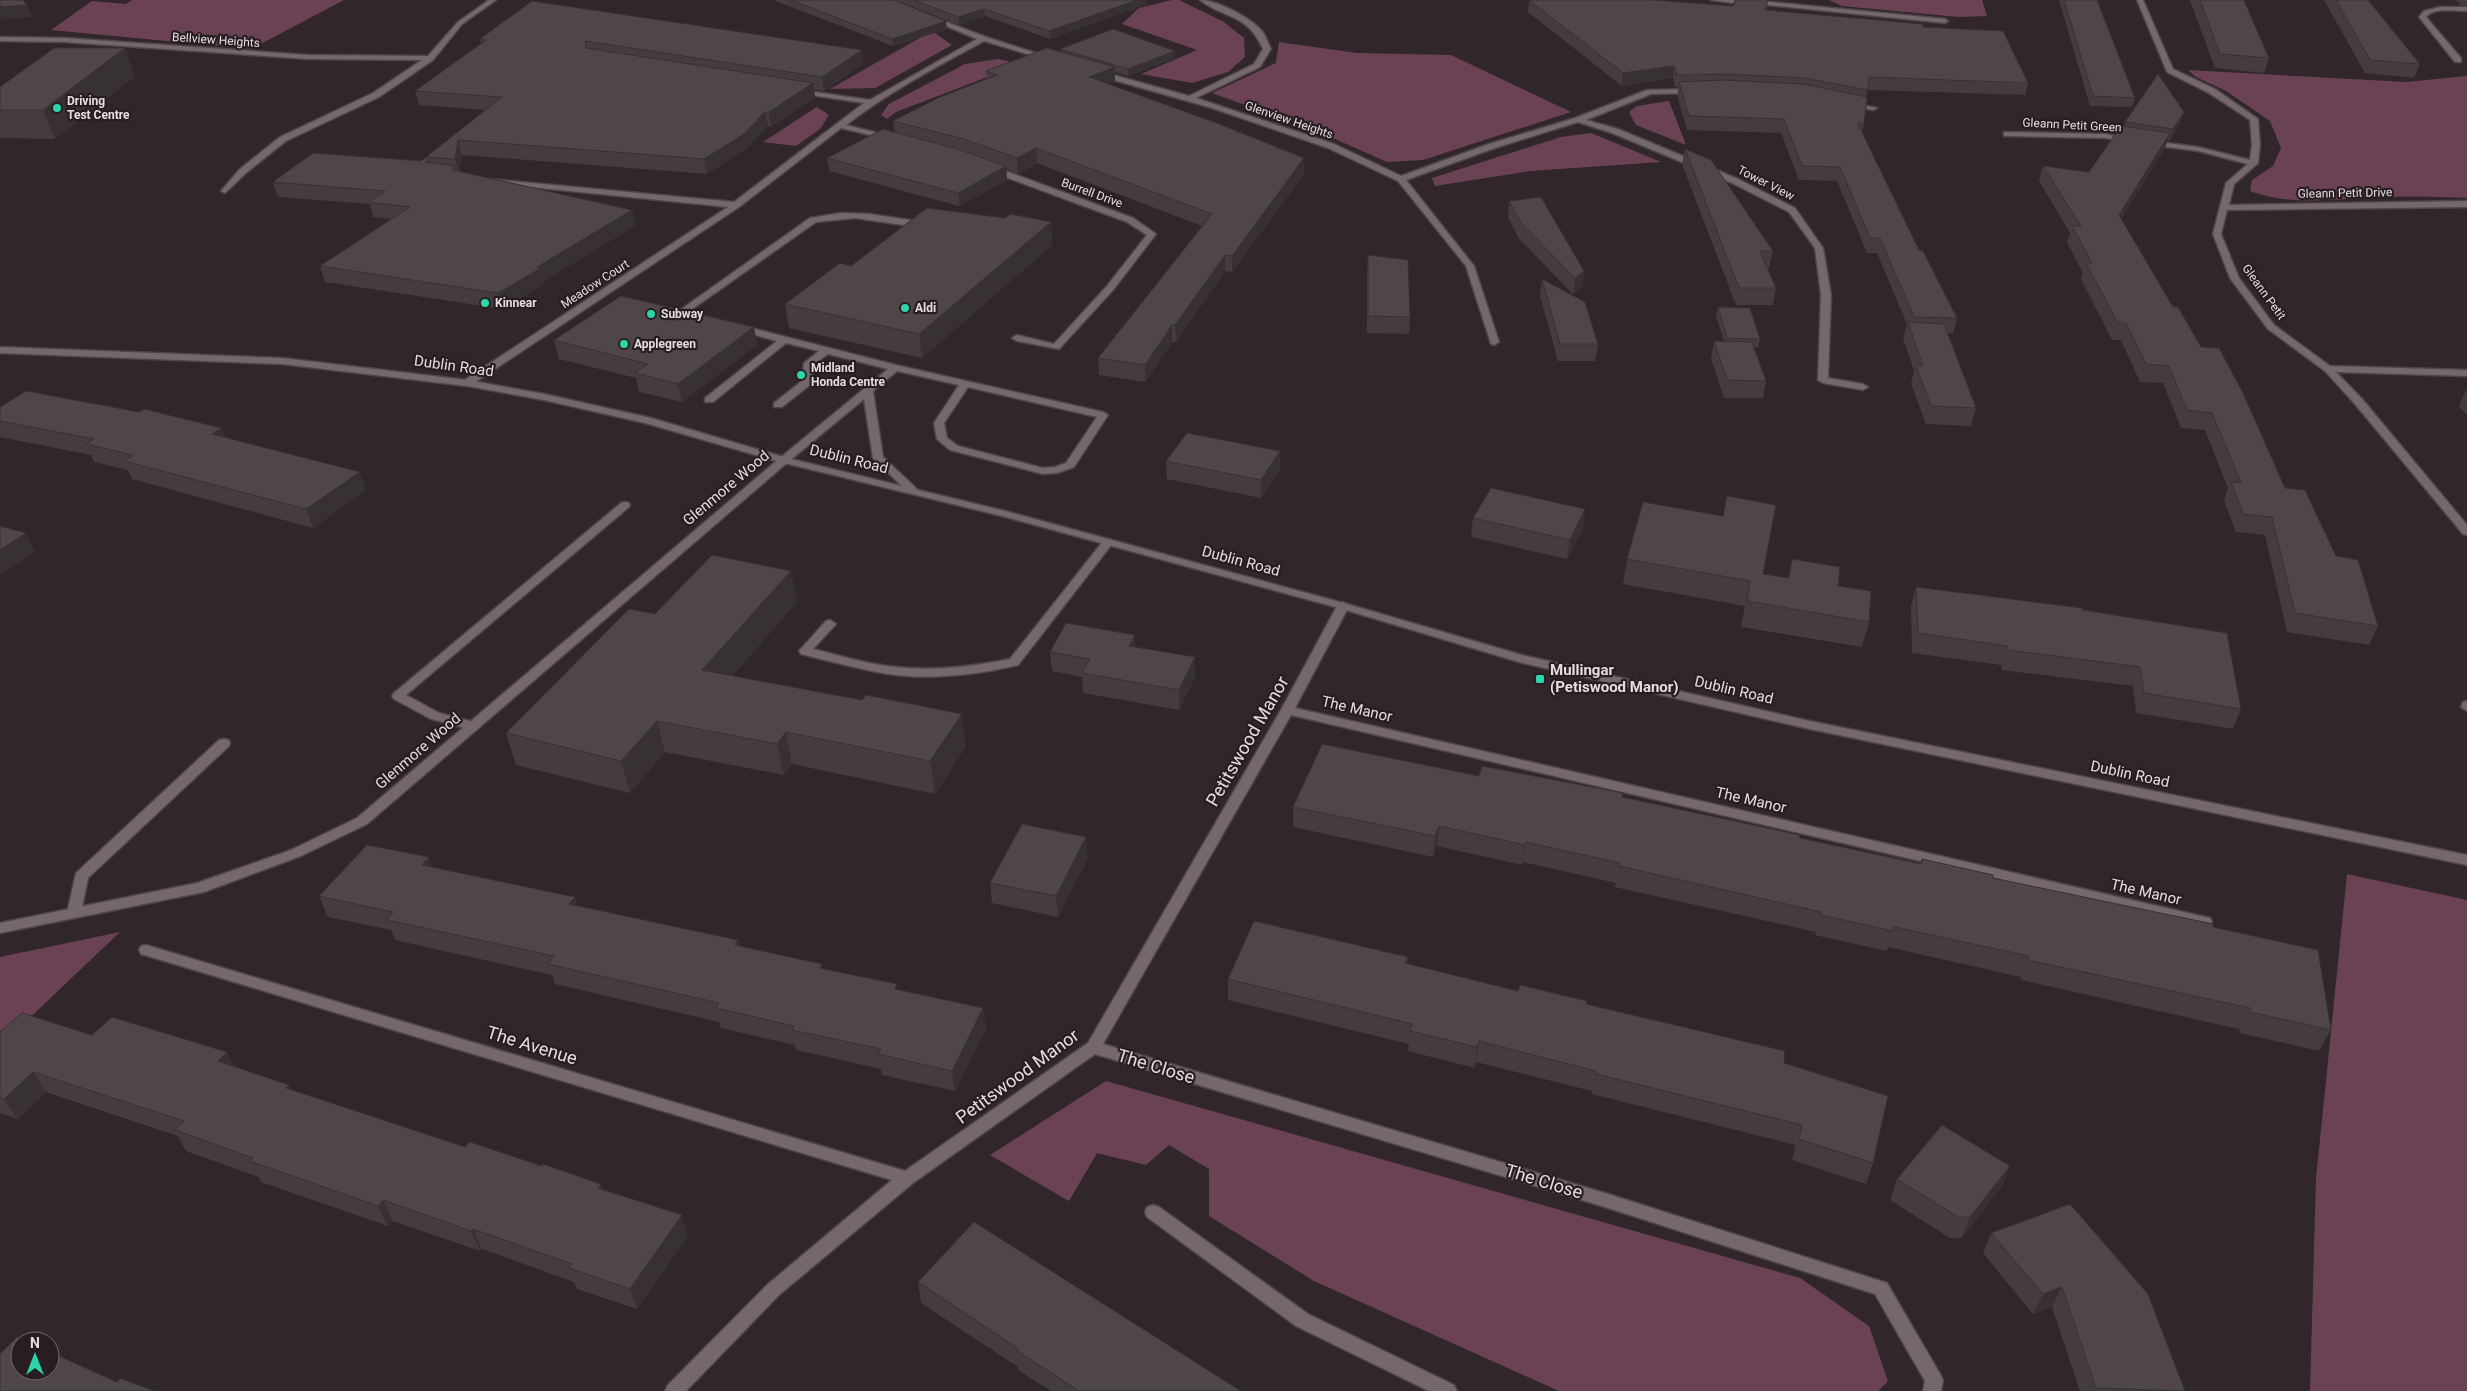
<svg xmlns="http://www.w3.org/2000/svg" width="2467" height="1391" viewBox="0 0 2467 1391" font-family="Roboto,sans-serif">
<rect width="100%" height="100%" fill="#31272b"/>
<g fill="#6b4255">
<path d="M132 0H344L251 49 51 30 92 1 126 4Z"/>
<path d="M1172 0H1179L1224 22 1244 38 1245 57 1228 72 1192 83 1141 74 1197 50 1122 24 1139 8Z"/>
<path d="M1829 0H1982L1987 16 1959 17 1842 6Z"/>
<path d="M932 31 952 45 875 88 830 89Z"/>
<path d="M1279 42 1357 53 1451 55 1571 112 1423 160 1387 162 1317 131 1212 93 1276 63Z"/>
<path d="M998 59 1021 64 896 112 887 119 881 115 889 104 965 64Z"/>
<path d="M2188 70 2406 82 2467 76V198C2441 197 2416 196 2390 197 2344 197 2294 208 2250 191L2252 180 2273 166 2281 148 2270 121 2226 91 2196 77Z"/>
<path d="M1669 101 1686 145 1636 125 1629 112 1637 106Z"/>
<path d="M817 107 829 115 820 129 796 146 763 142Z"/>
<path d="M1591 133 1661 162 1530 171 1435 186 1432 178 1561 137Z"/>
<path d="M2347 874 2467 900V1391H2310L2316 1179Z"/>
<path d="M120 932 0 1046V957Z"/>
<path d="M1106 1081 1800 1278 1869 1326 1888 1381 1878 1391H1559L1314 1281 1209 1216V1169L1169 1145 1146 1165 1097 1153 1069 1201 990 1155Z"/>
</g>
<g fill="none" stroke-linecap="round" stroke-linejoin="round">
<defs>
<g id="lane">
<path d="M841 213 869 214 924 222 928 225 924 228 855 218 816 222 688 312 696 314V318H690L676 313 810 218Z"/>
<path d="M739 325 896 365 1103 412 1108 415 1074 467 1057 473 1043 474 950 450 937 439 934 423 959 385 897 371 873 391 883 457 917 489 918 491 917 493H909L873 458 864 399 788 462 784 463 779 460 780 458 888 369 828 354 814 364 811 384 782 407H774V403L802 381 804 363 819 351 786 343 713 402H705V398L777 341 736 330V326ZM968 387 1097 417 1066 463 1055 467 1043 468 958 446 947 438 944 423Z"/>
<path d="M625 502 629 503 630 505 629 507 406 695 439 713 477 723 478 726 477 729 472 730 431 719 394 699 392 696 394 693 621 503Z"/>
<path d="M224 739 229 740 230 743 229 746 88 878 81 913 79 917H69L67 913 76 873 219 740Z"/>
</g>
<g id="street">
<path d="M489 0H496L462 24 433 60 379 97 286 141 246 173 225 193 221 191 240 169 280 137 373 93 422 60 308 59 65 42 0 41V37L65 38 308 55 428 56 458 22Z"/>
<path d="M1200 0C1217 0 1251 18 1262 31 1266 36 1268 43 1271 49L1260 67 1196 98 1334 144 1401 176 1489 144 1575 118 1647 90 1697 89V93H1694L1651 94 1586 120 1618 129 1738 179 1795 208 1823 248 1831 295 1828 378 1863 384 1868 387 1863 390 1823 383 1818 380 1821 295 1815 248 1789 212 1732 183 1612 133 1578 122 1495 148 1406 180 1474 266 1499 342 1494 345 1491 344 1466 266 1398 181 1328 148 1212 108 1096 75V71H1099L1189 96 1254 64 1263 49C1246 12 1226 20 1200 0Z"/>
<path d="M1711 0H1736V1L1733 3Z"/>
<path d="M2137 0H2143L2173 69 2215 89 2258 119 2260 145 2258 163 2234 184 2229 205 2467 201V207L2227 210 2221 234 2239 278 2274 325 2330 366 2467 370V376L2336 372 2363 400 2467 525V535L2463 534 2355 404 2325 371 2268 329 2230 278 2213 234 2226 183 2248 164 2198 151 2151 145 2147 143 2151 141 2198 147 2250 160 2252 145 2250 120 2209 93 2167 72Z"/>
<path d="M1760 1 1945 19 1948 21 1945 23 1758 4 1757 3Z"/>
<path d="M2440 7H2467V11C2456 11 2433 7 2426 17L2461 58V62H2455L2419 17 2424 11Z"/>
<path d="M929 17H933L986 37 1051 58 1047 60 984 41C936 67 889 92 846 125L890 136V140L841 128 739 207 471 385H463V381L728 207 492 183H489V179L734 202 864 103 797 93H794V89L870 100 977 39 929 19Z"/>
<path d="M1847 102 1877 108 1873 110 1850 106H1847Z"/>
<path d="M2004 132 2105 134 2135 140 2131 142 2105 138 2007 136H2004Z"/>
<path d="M989 167H995L1133 218 1156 234 1113 290 1059 349 1017 341 1012 338 1017 335 1054 344 1107 286 1147 235 1127 222 989 171Z"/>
<path d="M784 457 789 460 788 462 367 824 301 856 204 892 0 933V923L197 883 291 850 357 818 780 458Z"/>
<path d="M1108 539 1112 540 1114 542 1112 544 1018 665C977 675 930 680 888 674 859 669 829 661 801 654L799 651 826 621 830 620 836 624 813 649C838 655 863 663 888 666 929 672 970 667 1010 659L1104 540Z"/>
<path d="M1343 602 1349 606 1295 708 2210 918 2212 922 2210 926 2205 927 1291 715 1103 1044 1605 1193 1887 1283 1940 1374 1943 1380 1941 1391H1923L1925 1381 1875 1294 1605 1207 1095 1054 913 1183 779 1295 686 1391H665L668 1385 767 1285 892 1180 141 954 139 950 141 946 146 945 905 1171 1088 1043 1281 710 1337 606Z"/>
<path d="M2467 701V711L2461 707 2463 702Z"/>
<path d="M1153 1205 1159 1207 1308 1314 1454 1385 1457 1391H1429L1296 1326 1147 1217 1145 1212 1147 1207Z"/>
</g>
<path id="secondary" d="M0 347 282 358 467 380 544 394 651 418 787 458 1009 512 1347 604 1522 655 1805 720 2467 855V865L1805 728 1519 662 1339 608 1002 516 780 462 645 423 544 400 467 386 282 364 0 353Z"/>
</defs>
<use href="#lane" stroke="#4e4549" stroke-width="3"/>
<use href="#street" stroke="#4e4549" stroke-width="3"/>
<use href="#secondary" stroke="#4e4549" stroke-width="3"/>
<use href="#lane" fill="#74686d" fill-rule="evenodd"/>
<use href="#street" fill="#74686d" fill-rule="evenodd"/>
<use href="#secondary" fill="#74686d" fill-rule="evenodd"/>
</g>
<g fill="#453c40">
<path d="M773 0H894L947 29 893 46Z"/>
<path d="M895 0H1147V4L1050 39 985 16 959 25Z"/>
<path d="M1529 0 1768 7 1767 10 1923 27 2028 83 2025 95 1868 90 1866 97 1864 124 1862 133 1919 250 1957 318 1953 333H1948L1976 408 1971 426 1926 424 1911 384 1914 371 1903 339 1907 324 1877 253H1867L1837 181 1799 180 1781 133 1687 130 1677 95 1679 87H1675L1673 78 1622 86 1528 12Z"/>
<path d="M2059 0H2097L2135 98 2132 107 2090 106Z"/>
<path d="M2190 0H2244L2269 58 2264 73 2215 68Z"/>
<path d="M2324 0H2368L2420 64 2414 78 2365 73Z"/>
<path d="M2455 0H2467V6L2461 5Z"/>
<path d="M532 1 863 64 824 91 814 89 815 97 771 127 768 126 746 149 707 174 462 155 459 172 632 210 636 225 544 281 545 283 503 309 325 282 320 266 391 219 373 217 370 204 278 197 273 182 421 161 486 110 419 105 415 91 481 44 480 39Z"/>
<path d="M1060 49 1175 58 1128 76 1115 72V82L1108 84 1304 174 1232 272 1225 271 1176 342H1172L1145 382 1099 375 1098 358 1202 226 1037 163 1018 174 1006 169 1007 180 959 206 829 171 827 158 895 132 893 121 987 79 986 71 1061 51Z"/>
<path d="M135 76 55 139 0 138V87Z"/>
<path d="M2184 112 2180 124 2169 141H2167L2165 148 2121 219 2173 307 2285 488 2336 556 2378 626 2369 645 2287 632 2265 535 2236 532 2224 500 2228 488 2205 430 2181 428 2163 383 2140 382 2121 340H2112L2081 279 2083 273 2067 242 2070 233 2039 181 2043 166 2089 172 2124 127 2125 122Z"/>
<path d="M1685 149 1773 251 1769 268 1767 267 1776 288 1773 305H1736L1682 164Z"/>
<path d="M1509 201 1584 271 1582 287 1573 294 1519 239 1508 217Z"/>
<path d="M1005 218 1051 222 1052 245 922 358 789 328 785 304 851 266Z"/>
<path d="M1368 255 1410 317 1409 334 1367 333V271Z"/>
<path d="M1542 279 1598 344 1595 361H1558L1540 296Z"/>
<path d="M1718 307 1760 339 1758 348 1754 347 1766 381 1763 398H1724L1711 359 1714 341H1724L1716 316Z"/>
<path d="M754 327 757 345 682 402 639 392 636 378 559 359 554 340Z"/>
<path d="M2467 388V415L2459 406Z"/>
<path d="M0 407 221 428 225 437 366 490 313 528 132 479 128 470 94 462 91 455 0 437Z"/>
<path d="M1166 461 1280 469 1261 498 1167 479Z"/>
<path d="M1585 509 1583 528 1567 559 1471 537 1473 518Z"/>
<path d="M1627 559 1763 574 1788 578 1792 559 1838 586 1869 622 1862 647 1741 627 1745 606 1623 584Z"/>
<path d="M1916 587 2083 610 2241 709 2233 729 2136 713 2133 686 2002 670 2001 665 1912 653 1911 606Z"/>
<path d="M797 602 732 676 966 746 935 794 792 764 784 775 665 752 630 793 516 765 506 733 655 614Z"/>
<path d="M1135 647 1195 657V677L1179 710 1083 693 1082 677 1052 671 1050 652Z"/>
<path d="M1479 776 1623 797 1800 838 1920 863 1922 859 1993 878 2213 927 2331 1030 2319 1051 2240 1033 2239 1029 2021 980V977L1888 947 1887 951 1815 935 1816 932 1615 887 1616 883 1523 862 1522 865 1437 846 1433 857 1293 827V807Z"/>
<path d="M1088 858 1058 917 992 903 990 883Z"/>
<path d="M432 867 577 906 738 940 740 946 898 990 986 1029 955 1091 882 1075 881 1069 796 1050 795 1045 721 1028 719 1022 555 984 552 975 395 940 391 930 328 917 319 896Z"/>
<path d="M1408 957 1407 964 1518 991 1586 1004 1784 1063 1873 1163 1866 1184 1792 1160 1796 1145 1592 1094V1091L1476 1062 1475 1068 1408 1051 1409 1044 1228 1000V979Z"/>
<path d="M0 1032 92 1035 234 1066 292 1090 465 1147 603 1190 688 1236 637 1309 577 1289 574 1282 482 1249 480 1251 393 1221 388 1226 261 1182 259 1177 186 1151 178 1136 46 1092 18 1119 0 1113Z"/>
<path d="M2010 1166 2002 1186 1962 1238H1950L1890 1200 1897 1179Z"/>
<path d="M2070 1204 2185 1391H2080L2052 1307 2033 1314 1983 1253 1991 1233Z"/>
<path d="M918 1282 1241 1391H1051L1018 1370V1367L921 1303Z"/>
</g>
<g fill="#383134">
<path d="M1137 0H1147V4L1050 39 1049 31Z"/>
<path d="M27 5 32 17 0 20V7Z"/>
<path d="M984 9 985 16 959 25 958 17Z"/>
<path d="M946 21 947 29 893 46 892 39Z"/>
<path d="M125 48 135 76 55 139 43 110Z"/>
<path d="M862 50 863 64 824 91 822 77Z"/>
<path d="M1175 51V58L1128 76V69Z"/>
<path d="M1674 66 1673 78 1622 86 1623 73Z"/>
<path d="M1115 67V82L1089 92V77Z"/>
<path d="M813 83 815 97 771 127 769 112Z"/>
<path d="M765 112 768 126 746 149 707 174 704 159Z"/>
<path d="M2184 112 2180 124 2169 141 2173 129Z"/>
<path d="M2170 133 2165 148 2114 231 2119 215Z"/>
<path d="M458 140 462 155 459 174 455 159Z"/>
<path d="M1036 148 1037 163 1018 174 1017 158Z"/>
<path d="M1304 158V174L1232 272V256Z"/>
<path d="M1006 166 1007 180 959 206 958 193Z"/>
<path d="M632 210 636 225 544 281 545 283 503 309 498 293 537 267Z"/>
<path d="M1051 222 1052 245 922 358 919 334Z"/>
<path d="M1225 255V271L1176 342 1175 325Z"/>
<path d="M1584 271 1582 287 1573 294 1575 278Z"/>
<path d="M1172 325V342L1145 382V365Z"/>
<path d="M754 327 757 345 682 402 678 384Z"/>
<path d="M221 428 229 446 212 434Z"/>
<path d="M1280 451V469L1261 498V480Z"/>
<path d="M360 472 366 490 313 528 306 509Z"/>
<path d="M1585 509 1583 528 1567 559 1570 540Z"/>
<path d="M26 533 35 552 0 575V550Z"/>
<path d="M791 571 797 602 709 702 702 670Z"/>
<path d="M1135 635 1136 654 1129 646Z"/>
<path d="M1195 657V677L1179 710V690Z"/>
<path d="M962 714 966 746 935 794 930 761Z"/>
<path d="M657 721 665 752 630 793 621 761Z"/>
<path d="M786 732 792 764 784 775 777 744Z"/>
<path d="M1439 826 1437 846 1433 857 1435 836Z"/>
<path d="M1086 837 1088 858 1058 917 1056 896Z"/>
<path d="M1526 842 1523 862 1522 865 1525 845Z"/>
<path d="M429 857 436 878 422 865Z"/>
<path d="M575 897 581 917 569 904Z"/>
<path d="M738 940 743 961 735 945Z"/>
<path d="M983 1008 986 1029 955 1091 952 1071Z"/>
<path d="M1479 1041 1476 1062 1475 1068 1477 1047Z"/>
<path d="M227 1052 237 1073 218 1061Z"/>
<path d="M33 1072 46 1092 18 1119 4 1099Z"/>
<path d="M289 1085 299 1105 286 1088Z"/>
<path d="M2010 1166 2002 1186 1962 1238 1970 1217Z"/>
<path d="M601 1184 608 1204 598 1188Z"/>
<path d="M383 1200 393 1221 388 1226 378 1206Z"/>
<path d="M682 1215 688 1236 637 1309 630 1289Z"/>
<path d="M473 1229 482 1249 480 1251 471 1231Z"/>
<path d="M2062 1287 2052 1307 2033 1314 2043 1294Z"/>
</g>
<g fill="#50464a" stroke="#383134">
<path d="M0 0H23L27 5 0 7Z"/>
<path d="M791 0H894L946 21 892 39Z"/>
<path d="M914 0H1137L1049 31 984 9 958 17Z"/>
<path d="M1529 0H1653L1733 6 1735 0H1768L1765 10 1923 24V27L2003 31 2028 83 1869 77 1868 90 1804 78 1724 74 1677 75 1674 66 1623 73Z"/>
<path d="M2064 0H2097L2135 98 2093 96Z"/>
<path d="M2200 0H2244L2269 58 2220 54Z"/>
<path d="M2336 0H2368L2420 64 2370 60Z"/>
<path d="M532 1 862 50 822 77 585 41 586 48 813 83 769 112H765L744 134 704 159 458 140 455 159 427 157 426 162 454 166 453 170 632 210 537 267 541 268 498 293 320 266 410 207 369 202 385 191 273 182 313 153 421 161 502 97 415 91 486 40 480 39Z"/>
<path d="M1113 29 1175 51 1128 69 1060 49Z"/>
<path d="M54 48H125L43 110H0V87Z"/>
<path d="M1047 48 1115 67 1089 77 1214 122 1304 158 1232 256 1225 255 1175 325H1172L1145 365 1098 358 1212 214 1036 148 1017 158 964 139 893 121 940 97 997 75 986 71Z"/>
<path d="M2158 74 2184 112 2173 129 2125 122Z"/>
<path d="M1724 80 1803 84 1867 97 1864 124H1858L1919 250 1923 251 1957 318 1914 317 1880 238H1870L1840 167 1802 166 1784 119 1689 116 1679 82Z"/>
<path d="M2121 126 2170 133 2119 215 2173 307H2178L2201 347 2219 348 2243 393 2285 488 2305 490 2336 556 2358 560 2378 626 2295 613 2272 517 2243 514 2231 482 2241 483 2212 413 2187 410 2169 366 2146 364 2126 323H2118L2086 263H2092L2072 226H2081L2043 166 2089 172Z"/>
<path d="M883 129 957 149 1006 166 958 193 827 158Z"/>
<path d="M1685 149 1711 160 1773 251H1760L1776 288H1739Z"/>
<path d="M1541 197 1584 271 1575 278 1521 223 1509 201Z"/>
<path d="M927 208 1005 218 1011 214 1051 222 919 334 785 304 840 263 851 266Z"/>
<path d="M1368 255 1408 260 1410 317 1368 316Z"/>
<path d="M1542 279 1585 302 1598 344H1560Z"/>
<path d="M621 296 754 327 678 384 635 373 648 364 554 340Z"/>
<path d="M1718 307 1750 308 1760 339 1727 338Z"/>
<path d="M1908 322 1944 324 1976 408 1931 406 1916 366H1923Z"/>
<path d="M1714 341 1752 342 1766 381 1727 380Z"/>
<path d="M26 391 139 412 144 409 221 428 212 434 360 472 306 509 124 461 133 455 86 444 94 439 0 421V407Z"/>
<path d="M1187 433 1280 451 1261 480 1166 461Z"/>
<path d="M1491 488 1585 509 1570 540 1473 518Z"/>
<path d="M1727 496 1776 505 1763 574 1789 578 1792 559 1840 567 1838 586 1871 591 1869 622 1747 601 1750 581 1627 559 1643 502 1723 516Z"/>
<path d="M0 526 26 533 0 550Z"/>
<path d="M712 555 791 571 702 670 862 700 866 695 962 714 930 761 786 732 777 744 657 721 621 761 506 733 629 609 655 614Z"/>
<path d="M1916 587 2082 608 2083 610 2227 633 2241 709 2144 693 2140 667 2008 650 2007 646 1918 633Z"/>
<path d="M1066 623 1135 635 1129 646 1195 657 1179 690 1082 673 1090 659 1050 652Z"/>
<path d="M1322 744 1479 776 1482 766 1623 793 1622 797 1800 835V838L1921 864 1922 859 1993 875V878L2213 924V927L2318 950 2331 1030 2250 1012V1008L2028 960 2029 956 1894 927 1893 931 1821 915V912L1619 866 1620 863 1526 842 1525 845 1439 826 1435 836 1293 807Z"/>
<path d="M1022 824 1086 837 1056 896 990 883Z"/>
<path d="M367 845 429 857 422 865 575 897 569 904 738 940 735 945 822 964 820 968 897 984 895 989 983 1008 952 1071 878 1054 881 1049 792 1030 794 1026 716 1008 719 1003 548 964 554 956 387 920 393 912 319 896Z"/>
<path d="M1254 921 1408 957 1405 963 1518 991 1520 985 1587 1001 1586 1004 1785 1051 1784 1063 1888 1096 1873 1163 1799 1139 1802 1125 1596 1074V1071L1479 1041 1477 1047 1410 1031 1412 1024 1228 979Z"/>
<path d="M22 1013 92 1035 112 1017 227 1052 218 1061 289 1085 286 1088 465 1147 470 1142 542 1166 543 1164 601 1184 598 1188 682 1215 630 1289 569 1268 572 1264 473 1229 471 1231 383 1200 378 1206 250 1161 253 1158 175 1130 184 1121 33 1072 4 1099 0 1097V1032Z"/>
<path d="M1942 1125 2010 1166 1970 1217H1958L1897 1179Z"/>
<path d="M2070 1204 2148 1294 2185 1391 2096 1388 2062 1287 2043 1294 1991 1233Z"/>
<path d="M974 1222 1241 1391H1079L1016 1350 1017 1348 918 1282Z"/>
<path d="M17 1337 26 1341H20V1371H50V1352L117 1382 120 1378 154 1391H0V1354Z"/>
</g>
<g fill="#2ed4ab" stroke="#271e22" stroke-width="2">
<circle cx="57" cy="108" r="5"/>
<circle cx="485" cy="303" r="5"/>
<circle cx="905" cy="308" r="5"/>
<circle cx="651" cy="314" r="5"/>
<circle cx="624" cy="344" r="5"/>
<circle cx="801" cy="375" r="5"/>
<rect x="1535" y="674" width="10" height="10" rx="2.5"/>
</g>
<g text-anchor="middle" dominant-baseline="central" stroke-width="4.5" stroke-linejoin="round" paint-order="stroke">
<g font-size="12" fill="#e4dde0" stroke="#271e22">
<text transform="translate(216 40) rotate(4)">Bellview Heights</text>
<text transform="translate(1289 120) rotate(19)">Glenview Heights</text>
<text transform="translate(2072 125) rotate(3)">Gleann Petit Green</text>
<text transform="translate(1766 183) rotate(27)">Tower View</text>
<text transform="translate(1092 193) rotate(20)">Burrell Drive</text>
<text transform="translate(2345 193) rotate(-1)">Gleann Petit Drive</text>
<text transform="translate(595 284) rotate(-33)">Meadow Court</text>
<text transform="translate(2264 292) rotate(54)">Gleann Petit</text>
</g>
<g font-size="12" font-weight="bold" fill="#e4dde0" stroke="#271e22" text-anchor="start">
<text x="67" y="101">Driving<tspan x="67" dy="14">Test Centre</tspan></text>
<text x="495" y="303">Kinnear</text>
<text x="915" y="308">Aldi</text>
<text x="661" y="314">Subway</text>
<text x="634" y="344">Applegreen</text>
<text x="811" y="368">Midland<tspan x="811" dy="14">Honda Centre</tspan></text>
</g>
<g font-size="15" fill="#e4dde0" stroke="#271e22">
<text transform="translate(454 366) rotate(8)">Dublin Road</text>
<text transform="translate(849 459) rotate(14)">Dublin Road</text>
<text transform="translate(726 488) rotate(-40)">Glenmore Wood</text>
<text transform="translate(1241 561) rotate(15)">Dublin Road</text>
<text transform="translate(1734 690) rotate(13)">Dublin Road</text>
<text transform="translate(1357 709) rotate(13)">The Manor</text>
<text transform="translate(418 751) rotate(-41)">Glenmore Wood</text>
<text transform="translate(2130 774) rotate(12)">Dublin Road</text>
<text transform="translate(1751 800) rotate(13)">The Manor</text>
<text transform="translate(2146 892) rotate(13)">The Manor</text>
</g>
<g font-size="15" font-weight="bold" fill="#e4dde0" stroke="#271e22" text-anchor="start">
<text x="1550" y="670">Mullingar<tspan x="1550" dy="17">(Petiswood Manor)</tspan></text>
</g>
<g font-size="18" fill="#e4dde0" stroke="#271e22">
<text transform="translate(1247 741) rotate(-60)">Petitswood Manor</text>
<text transform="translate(532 1045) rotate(17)">The Avenue</text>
<text transform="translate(1156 1066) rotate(17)">The Close</text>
<text transform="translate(1017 1076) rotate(-36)">Petitswood Manor</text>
<text transform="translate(1544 1181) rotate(17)">The Close</text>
</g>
</g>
<g transform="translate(35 1356)"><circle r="24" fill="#271e22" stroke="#736a6e"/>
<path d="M0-4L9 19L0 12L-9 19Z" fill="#2ed4ab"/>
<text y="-8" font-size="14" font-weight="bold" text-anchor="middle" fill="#e4dde0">N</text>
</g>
</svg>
